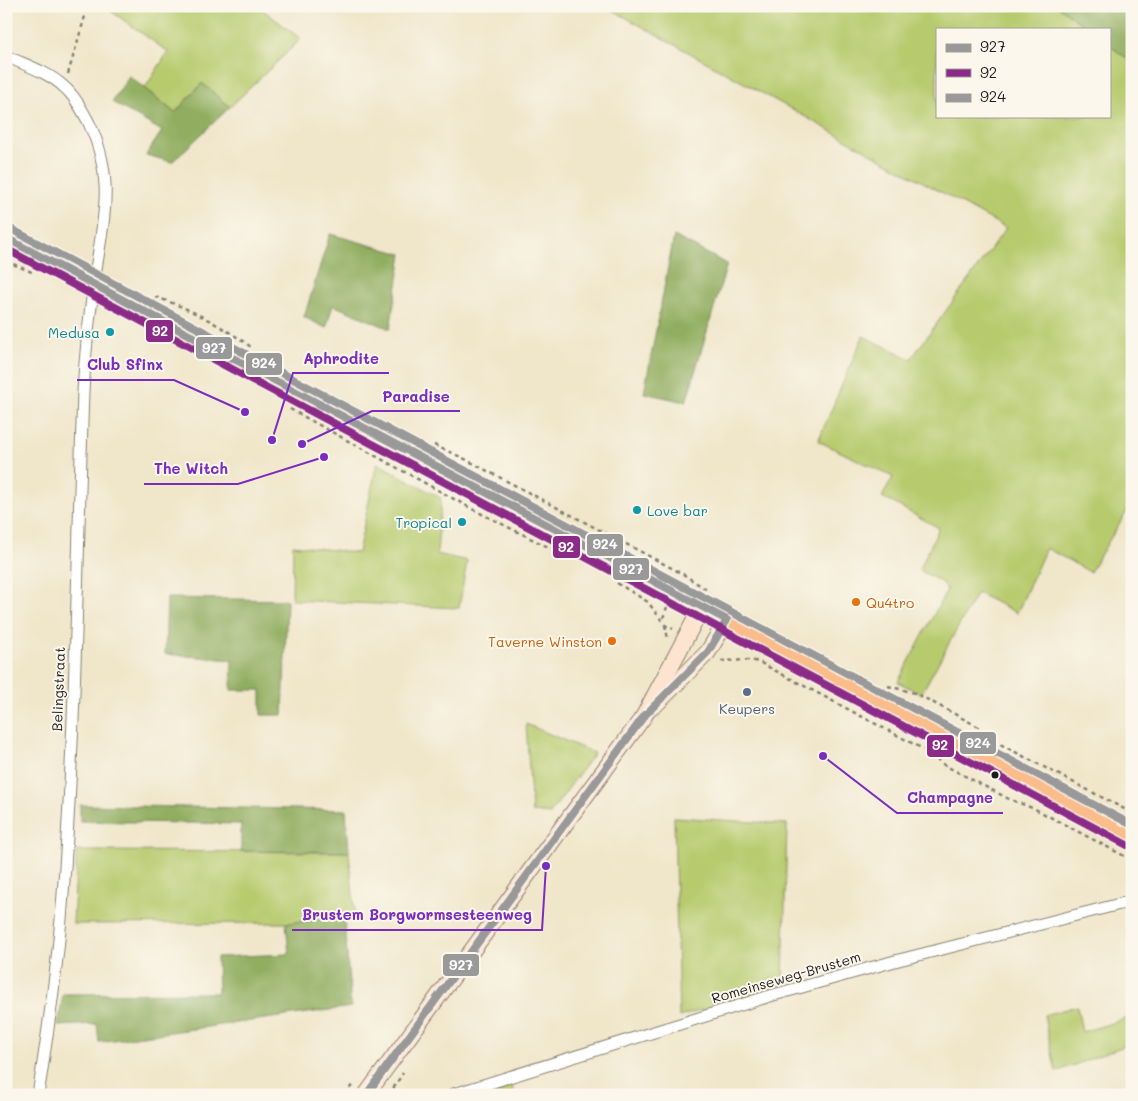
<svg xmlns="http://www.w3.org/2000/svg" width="1138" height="1101" viewBox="0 0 1138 1101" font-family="Mali,sans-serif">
<rect width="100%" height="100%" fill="#fbf7ec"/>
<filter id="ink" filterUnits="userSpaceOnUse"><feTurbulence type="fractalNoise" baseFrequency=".02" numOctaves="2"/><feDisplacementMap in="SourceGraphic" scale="10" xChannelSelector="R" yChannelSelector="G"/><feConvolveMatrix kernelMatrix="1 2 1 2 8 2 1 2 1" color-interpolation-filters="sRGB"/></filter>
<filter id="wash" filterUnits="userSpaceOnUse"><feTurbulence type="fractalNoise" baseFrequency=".0096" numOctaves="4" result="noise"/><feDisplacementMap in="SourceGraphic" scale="20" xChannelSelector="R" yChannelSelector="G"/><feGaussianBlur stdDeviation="1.12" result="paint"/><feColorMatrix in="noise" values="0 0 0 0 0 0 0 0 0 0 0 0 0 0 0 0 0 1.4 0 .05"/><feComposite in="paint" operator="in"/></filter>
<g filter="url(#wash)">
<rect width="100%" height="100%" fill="#f0e6ca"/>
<g fill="#b7ca6d" stroke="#6a7344">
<path d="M104 6H258L301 39 230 107 202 83 175 113 145 88 168 52Z"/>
<path d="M605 6H1058L1088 29H937V116H1109V45L1132 62V503L1090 572 1046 548 1017 613 977 593 921 694 898 682 947 590 941 582 919 570 939 528 882 497 893 477 818 441 863 336 911 359 1006 228Z"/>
<path d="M377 463 441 498 437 554 467 561 459 608 292 600 293 545 358 553Z"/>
<path d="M526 724 594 753 550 814 532 812Z"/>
<path d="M674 817 787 824 783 985 679 1017Z"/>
<path d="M77 851 349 852 355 917 286 923 73 924Z"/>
<path d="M1077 1006 1082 1032 1132 1017V1043L1056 1072 1044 1015Z"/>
<path d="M512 1085 514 1095H476Z"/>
</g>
<g fill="#91ae60" stroke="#56653e">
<path d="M1058 6H1132V62L1109 45V29H1088Z"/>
<path d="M129 76 175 113 202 83 230 107 172 162 146 155 162 131 112 102Z"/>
<path d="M330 234 402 254 390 329 333 305 326 328 304 317Z"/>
<path d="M674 236 727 264 686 402 644 393Z"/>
<path d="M167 598 287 600 283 715H261V690H231L232 660 165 654Z"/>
<path d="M80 805 346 810 349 852 241 851V824L80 821Z"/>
<path d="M344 917 351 1007 99 1042 97 1024 58 1026 63 994 218 993 217 957 289 954 286 923Z"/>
</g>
</g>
<g filter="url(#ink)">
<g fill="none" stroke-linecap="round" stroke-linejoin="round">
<defs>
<g id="minor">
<path d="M6 56C25 65 48 72 63 86 75 96 82 110 89 123 117 181 102 223 94 283 89 319 85 355 83 392 77 564 76 736 62 907 57 970 48 1032 38 1095"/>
<path d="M451 1095 770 996 895 961 1132 901"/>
</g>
<g id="secondary">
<path d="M655 705 708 652 727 620"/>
<path d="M366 1095 644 716 702 607"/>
</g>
<path id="primary" d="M6 238 1132 836"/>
</defs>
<use href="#minor" stroke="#868173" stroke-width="13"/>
<use href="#secondary" stroke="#868173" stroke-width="18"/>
<use href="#primary" stroke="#868173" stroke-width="21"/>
<g stroke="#868173" stroke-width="2.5" stroke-dasharray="4 4" stroke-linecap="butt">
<path d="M68 74 88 6"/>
<path d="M6 261 34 273"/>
<path d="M155 297C186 306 226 328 251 347"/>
<path d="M290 409 474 510 550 548"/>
<path d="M434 445 463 458 683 574 707 590"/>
<path d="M617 583 648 602 665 625 673 629"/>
<path d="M663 618 667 607"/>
<path d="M665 625 668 639"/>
<path d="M721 661 750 660 759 662 925 750 944 765 1009 799 1035 809 1132 860"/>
<path d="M888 686 915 693 977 726 998 743 1132 813"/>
<path d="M345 1095 353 1084"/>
<path d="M389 1095 403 1073"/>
</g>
<use href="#minor" stroke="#fff" stroke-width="11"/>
<use href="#secondary" stroke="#fde4d0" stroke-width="16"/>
<use href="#primary" stroke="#f9bc8a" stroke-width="19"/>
<defs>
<path id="bus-1" d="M6 238 727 620 708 652 644 716 366 1095"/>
<path id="bus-2" d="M6 249 1127 845"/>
<path id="bus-3" d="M11 229 1132 825"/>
</defs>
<use href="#bus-1" stroke="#fbf7ec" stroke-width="11"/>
<use href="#bus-2" stroke="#fbf7ec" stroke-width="11"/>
<use href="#bus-3" stroke="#fbf7ec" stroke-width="11"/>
<use href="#bus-1" stroke="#999" stroke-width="8"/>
<use href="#bus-2" stroke="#8c2b87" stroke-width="8"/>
<use href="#bus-3" stroke="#999" stroke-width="8"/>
</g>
</g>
<g fill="#0f9aa8" stroke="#fbf7ec" stroke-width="2">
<circle cx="110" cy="332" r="5"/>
<circle cx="637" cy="510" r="5"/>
<circle cx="462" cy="522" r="5"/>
</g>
<g fill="#e8710a" stroke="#fbf7ec" stroke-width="2">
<circle cx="856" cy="602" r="5"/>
<circle cx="612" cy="641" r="5"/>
</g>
<circle fill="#5c6f8a" stroke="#fbf7ec" stroke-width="2" cx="747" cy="692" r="5"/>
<circle fill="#1c1c1c" stroke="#fbf7ec" stroke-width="2" cx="995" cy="775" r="4.5"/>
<g text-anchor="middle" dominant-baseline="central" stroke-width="4" stroke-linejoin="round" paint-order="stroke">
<g font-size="14" fill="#0d838f" stroke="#fbf7ec" text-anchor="end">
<text x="100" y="332">Medusa</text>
<text x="647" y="510" text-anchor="start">Love bar</text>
<text x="452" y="522">Tropical</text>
</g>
<g font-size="14" fill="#c56008" stroke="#fbf7ec" text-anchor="start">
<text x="866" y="602">Qu4tro</text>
<text x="602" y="641" text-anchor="end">Taverne Winston</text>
</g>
<g font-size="14" fill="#1c1c1c" stroke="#fbf7ec">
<text transform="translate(58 689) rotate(-88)">Belingstraat</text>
<text transform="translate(786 977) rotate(-16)">Romeinseweg-Brustem</text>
</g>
<g font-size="14" fill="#4e5e75" stroke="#fbf7ec">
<text x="747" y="708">Keupers</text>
</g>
</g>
<path fill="none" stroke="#7b2cbf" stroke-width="2" d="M272 440L293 373H389M245 412L174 380H77M302 444L372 411H460M324 457L238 484H144M823 756L897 813H1003M546 866L542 930H292"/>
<g fill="#7b2cbf" stroke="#fbf7ec" stroke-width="2">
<circle cx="272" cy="440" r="5"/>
<circle cx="245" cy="412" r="5"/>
<circle cx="302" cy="444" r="5"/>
<circle cx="324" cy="457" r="5"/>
<circle cx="823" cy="756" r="5"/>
<circle cx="546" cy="866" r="5"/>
</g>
<g font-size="15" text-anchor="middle" font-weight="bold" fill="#7b2cbf" stroke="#fbf7ec" stroke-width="4" stroke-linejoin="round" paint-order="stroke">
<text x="341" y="364">Aphrodite</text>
<text x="125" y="370">Club Sfinx</text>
<text x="416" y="402">Paradise</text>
<text x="191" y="474">The Witch</text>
<text x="950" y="803">Champagne</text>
<text x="417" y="920">Brustem Borgwormsesteenweg</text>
</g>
<g stroke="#fbf7ec" stroke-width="2">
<rect x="145" y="319" width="29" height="24" rx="5" fill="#8c2b87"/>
<rect x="195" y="336" width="38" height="24" rx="5" fill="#999"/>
<rect x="245" y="352" width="38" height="24" rx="5" fill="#999"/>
<rect x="586" y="533" width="38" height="24" rx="5" fill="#999"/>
<rect x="552" y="535" width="29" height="24" rx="5" fill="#8c2b87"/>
<rect x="612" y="557" width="38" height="24" rx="5" fill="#999"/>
<rect x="959" y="731" width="38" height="24" rx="5" fill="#999"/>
<rect x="926" y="734" width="29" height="24" rx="5" fill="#8c2b87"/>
<rect x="442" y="953" width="38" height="24" rx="5" fill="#999"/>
</g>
<g font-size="14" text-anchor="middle" font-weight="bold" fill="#fff">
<text x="160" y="336">92</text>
<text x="214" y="353">927</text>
<text x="264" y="368">924</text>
<text x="605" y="549">924</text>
<text x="566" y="552">92</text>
<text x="631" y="574">927</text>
<text x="978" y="748">924</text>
<text x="940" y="750">92</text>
<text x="461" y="970">927</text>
</g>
<rect width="1138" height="1101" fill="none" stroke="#fbf7ec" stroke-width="25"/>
<rect x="936" y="28" width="175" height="90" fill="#fbf7ec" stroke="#a29f99"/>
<rect x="946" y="44" width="25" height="8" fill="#999999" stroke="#a29f99"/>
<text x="980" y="52" font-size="15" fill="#1c1c1c">927</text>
<rect x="946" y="69" width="25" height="8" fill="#8c2b87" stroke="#a29f99"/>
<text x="980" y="78" font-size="15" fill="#1c1c1c">92</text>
<rect x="946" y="94" width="25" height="8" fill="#999999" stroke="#a29f99"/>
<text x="980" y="102" font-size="15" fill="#1c1c1c">924</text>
</svg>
